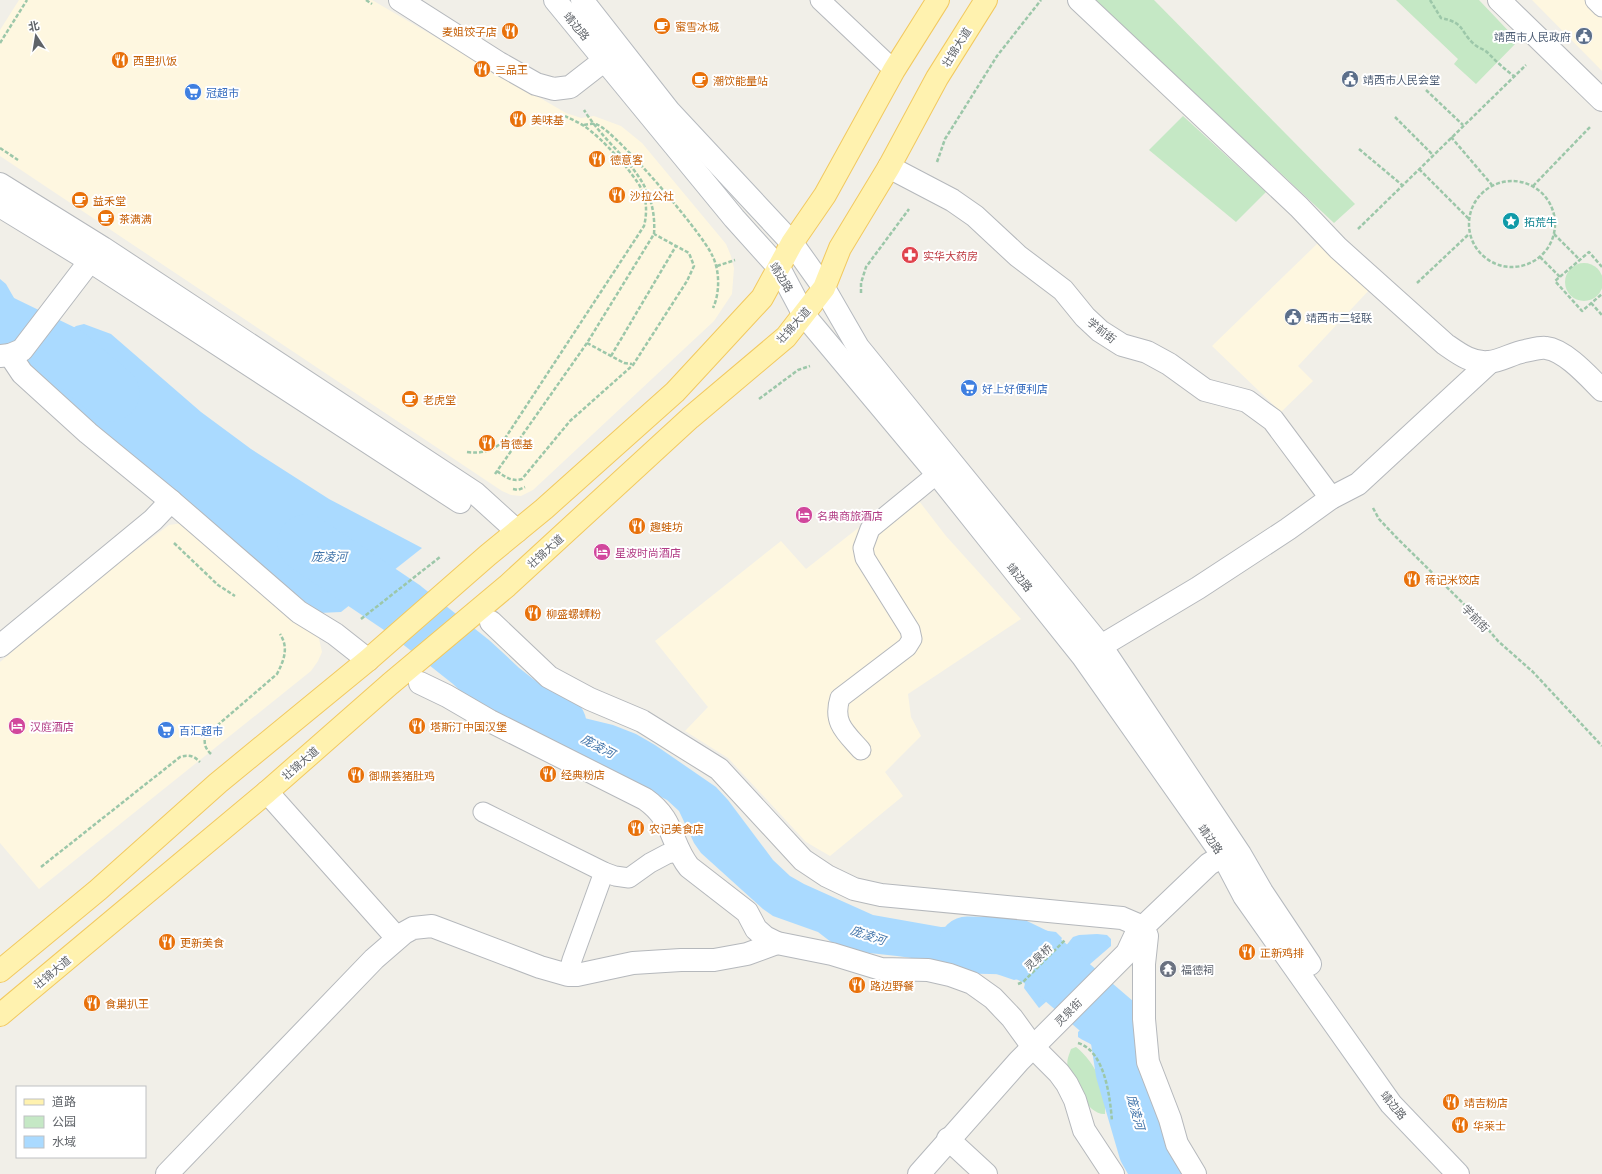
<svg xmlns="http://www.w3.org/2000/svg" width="1602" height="1174" viewBox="0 0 1602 1174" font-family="Manrope,'Noto Sans SC',sans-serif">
<rect width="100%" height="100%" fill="#f1efe8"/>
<g fill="#fef7e0">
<path d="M19 0H372L566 113 581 118 594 116 621 126 642 143 726 244 731 256 734 268 732 294 714 321 533 490 521 496 511 495 502 491 0 156V30Z"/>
<path d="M1532 0H1602V71Z"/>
<path d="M1320 241 1371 288 1298 366 1313 381 1281 412 1212 346Z"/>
<path d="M909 488 946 536 1021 619 908 694 911 717 921 736 885 772 903 796 830 856 806 842 728 758 685 731 708 707 655 641 781 541 806 569Z"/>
<path d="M183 523 318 634 322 652 318 661 311 671 39 889 0 843V662L109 570 169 525Z"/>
</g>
<g fill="#c5e8c5">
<path d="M1095 0H1154L1355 204 1334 223Z"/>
<path d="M1396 0H1479L1518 41 1476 84 1454 64 1458 59Z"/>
<path d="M1183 116 1266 192 1236 222 1149 150Z"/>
<circle cx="1584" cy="282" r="19"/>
<path d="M1076 1047C1096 1063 1107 1089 1105 1114 1088 1115 1072 1083 1068 1067 1066 1061 1069 1055 1071 1049Z"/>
</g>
<g fill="#aadaff">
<path d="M0 279 6 284 22 312 4 339 0 340Z"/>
<path d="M84 324 111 334 201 412 251 449 329 499 422 548 341 612 319 613 258 564 228 535 171 490 28 367 30 360 76 326Z"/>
<path d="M516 667 554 704 576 716 613 725 636 734 655 745 716 787 728 800 773 860 790 876 804 884 873 915 941 927 1002 925 1056 932 1062 938 1058 945 1023 978 1014 980 976 967 897 956 860 952 831 942 818 932 773 916 763 909 701 853 694 843 679 811 667 800 469 699Z"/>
<path d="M1097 934 1107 935 1111 939V946L1039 1008 1024 988 1025 983 1065 947 1073 937 1079 935Z"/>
<path d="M1121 998 1127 1002C1129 1013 1132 1024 1134 1035 1144 1085 1147 1131 1179 1174H1143C1135 1159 1125 1147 1120 1130 1112 1103 1116 1067 1093 1046 1089 1042 1083 1041 1078 1037V1032L1116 999Z"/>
</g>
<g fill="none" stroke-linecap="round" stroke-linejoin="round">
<g stroke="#aadaff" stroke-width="57">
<path d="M0 323 66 355 111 393"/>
<path d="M306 543 404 609 471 662 500 689 519 704 558 724"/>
<path d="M967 945 1013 946 1040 959 1117 1025 1124 1071 1147 1150 1161 1174"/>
</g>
<defs>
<g id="lane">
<path d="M820 0 894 70"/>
<path d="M1595 0 1602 7"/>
<path d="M861 750C846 733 832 723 840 698L907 647 912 639 910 630 865 558 863 548 870 529 937 474"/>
<path d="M483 812 604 872 615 876 629 878 650 863 667 854 679 852"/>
<path d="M568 975 572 960 604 872"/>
</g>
<g id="street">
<path d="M400 0 499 63 536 84 554 89 570 87 606 59"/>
<path d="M1079 0 1299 207 1338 248 1445 344C1458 353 1472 364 1489 362 1501 361 1513 353 1525 351 1531 350 1540 347 1546 348 1565 350 1589 377 1602 390"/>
<path d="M1499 0 1602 100"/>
<path d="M889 167 952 200 975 216 1018 256 1063 290 1085 317 1100 331 1122 345 1147 352 1169 364 1205 390 1247 401 1273 420 1331 498"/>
<path d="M0 184 103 248 475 493 517 531"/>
<path d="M0 206 90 261 460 502"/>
<path d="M10 355 22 373 88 433 171 501 299 612 335 634 368 660"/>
<path d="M0 356 10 355 22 350 90 261"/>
<path d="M491 622 549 677 590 699 642 721 719 769 803 860 827 876 854 889 881 895 1122 918 1143 927 1147 936 1144 964V1019L1148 1062 1170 1119 1177 1144 1195 1174"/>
<path d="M0 646 153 520 171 501"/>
<path d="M1101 646 1198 588 1288 529 1331 498 1358 484 1490 362"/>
<path d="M420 683 447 696 490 721 645 799C675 820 670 843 689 867L747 912 756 929 765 937 777 943 832 954 881 969 928 970 950 975 972 983 993 998 1012 1018 1033 1047 1059 1073 1067 1084 1075 1100 1084 1130 1113 1174"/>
<path d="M267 792 397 938"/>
<path d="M948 1139 986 1174"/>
<path d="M167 1174 374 959 404 933 413 928 432 926 540 967 568 975H577L633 963 681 960H714L747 954 777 943"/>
<path d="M919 1174 1019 1061 1127 953 1135 936 1143 927 1209 864 1223 856"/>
</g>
<g id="secondary">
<path d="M555 0 734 218 779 268 804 315 937 474 1083 657 1223 856 1244 896 1391 1104 1458 1174"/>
<path d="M582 0 669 111 792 243 824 288 858 347 1101 646 1240 854 1262 892 1310 964"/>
</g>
<g id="primary">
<path d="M0 971 98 890 218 783 368 660 488 555 544 509 675 392 762 298 792 243 825 195 894 70 938 0"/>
<path d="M0 1015 267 792 390 684 507 586 690 418 786 337 824 288 840 248 889 167 937 78 986 0"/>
</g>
</defs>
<use href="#lane" stroke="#b5b8bc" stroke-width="21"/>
<use href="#street" stroke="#b5b8bc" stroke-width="24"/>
<use href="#secondary" stroke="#b6babf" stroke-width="24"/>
<use href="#primary" stroke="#f2c960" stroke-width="24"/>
<g stroke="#9cc7a9" stroke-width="2.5" stroke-dasharray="4 2" stroke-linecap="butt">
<path d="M366 0 372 4"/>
<path d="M1430 0 1441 18C1466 23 1459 31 1474 44 1478 48 1484 49 1488 53 1496 61 1504 69 1514 76"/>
<path d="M0 43 27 0"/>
<path d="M1426 90 1463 125"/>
<path d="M1395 117 1433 155"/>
<path d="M584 125C589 124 594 123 598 125 619 135 702 233 712 255 720 270 720 293 713 308"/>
<path d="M1451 137 1492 185"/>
<path d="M0 148 18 160"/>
<path d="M1359 149 1402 185"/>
<path d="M937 162 945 139 997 56 1041 0"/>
<path d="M1419 169 1469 219"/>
<circle cx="1512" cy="224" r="43"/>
<path d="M1533 186 1591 126"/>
<path d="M1358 229 1526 65"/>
<path d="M1554 234 1580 260"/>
<path d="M1540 257 1560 277"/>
<path d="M717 266 735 260"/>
<path d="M1602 267 1589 252 1555 281 1582 311 1602 294"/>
<path d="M1417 283 1469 234"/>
<path d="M861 293V283L866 267 909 209"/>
<path d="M1591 303 1602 315"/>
<path d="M587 343 624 363 632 364"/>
<path d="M611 356 676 246"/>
<path d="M759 399 798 370 810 366"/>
<path d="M467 452C481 454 490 451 502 443L644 226C647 214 647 201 642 190 633 172 601 137 584 126 578 122 571 119 565 116"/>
<path d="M497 471C505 477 512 482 522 479L570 421 633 365 687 281 694 266 689 253 654 234"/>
<path d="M495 474 587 343 654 234C658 174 612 155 584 110"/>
<path d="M513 489 518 490 525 487"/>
<path d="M1373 508 1379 519 1396 537 1481 621 1498 641 1533 672 1602 746"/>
<path d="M174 543 218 585 235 596"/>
<path d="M361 619 440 557"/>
<path d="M211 754C205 748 204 744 205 736L277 674C284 660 289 648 280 634"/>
<path d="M41 867 180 757C189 754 194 756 200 762"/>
<path d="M1018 984 1023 982 1065 940"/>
<path d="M1078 1043C1105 1051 1110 1097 1112 1121"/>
</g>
<use href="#lane" stroke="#fff" stroke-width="19"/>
<use href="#street" stroke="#fff" stroke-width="22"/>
<use href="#secondary" stroke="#fff" stroke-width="22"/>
<use href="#primary" stroke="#fff2af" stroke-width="22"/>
</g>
<defs>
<symbol id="cafe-disc" viewBox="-11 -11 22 22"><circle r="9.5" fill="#e8710a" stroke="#fff"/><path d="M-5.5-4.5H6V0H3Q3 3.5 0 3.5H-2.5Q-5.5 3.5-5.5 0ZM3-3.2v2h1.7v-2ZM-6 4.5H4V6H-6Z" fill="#fff"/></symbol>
<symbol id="restaurant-disc" viewBox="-11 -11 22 22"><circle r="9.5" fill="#e8710a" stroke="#fff"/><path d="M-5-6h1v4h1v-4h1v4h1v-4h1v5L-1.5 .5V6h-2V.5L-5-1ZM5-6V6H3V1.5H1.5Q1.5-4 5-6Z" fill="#fff"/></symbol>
<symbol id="civic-disc" viewBox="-11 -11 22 22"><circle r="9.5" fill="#5c6f8a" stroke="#fff"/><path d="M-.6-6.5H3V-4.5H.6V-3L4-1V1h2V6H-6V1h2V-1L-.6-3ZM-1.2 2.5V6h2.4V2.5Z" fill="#fff"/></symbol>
<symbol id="supermarket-disc" viewBox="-11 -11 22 22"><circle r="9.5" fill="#3f7fe0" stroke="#fff"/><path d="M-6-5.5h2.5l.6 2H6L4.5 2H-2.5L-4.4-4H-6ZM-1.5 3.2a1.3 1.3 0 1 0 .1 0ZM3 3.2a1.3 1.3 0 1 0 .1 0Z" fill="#fff"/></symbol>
<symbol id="sight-disc" viewBox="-11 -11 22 22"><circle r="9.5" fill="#0f9aa8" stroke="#fff"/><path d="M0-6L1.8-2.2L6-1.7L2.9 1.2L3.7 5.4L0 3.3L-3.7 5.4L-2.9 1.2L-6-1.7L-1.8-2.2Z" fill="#fff"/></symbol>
<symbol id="pharmacy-disc" viewBox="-11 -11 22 22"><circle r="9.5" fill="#e0444e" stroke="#fff"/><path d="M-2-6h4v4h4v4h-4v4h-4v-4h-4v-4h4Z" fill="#fff"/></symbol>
<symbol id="hotel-disc" viewBox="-11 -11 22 22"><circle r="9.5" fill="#d1479c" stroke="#fff"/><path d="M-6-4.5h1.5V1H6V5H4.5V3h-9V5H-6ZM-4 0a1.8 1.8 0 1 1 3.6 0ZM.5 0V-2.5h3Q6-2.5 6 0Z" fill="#fff"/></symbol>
<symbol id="temple-disc" viewBox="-11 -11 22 22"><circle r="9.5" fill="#6b7280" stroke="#fff"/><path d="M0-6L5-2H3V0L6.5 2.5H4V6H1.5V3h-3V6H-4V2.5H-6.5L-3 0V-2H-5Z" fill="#fff"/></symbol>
</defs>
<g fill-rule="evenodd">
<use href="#cafe-disc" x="652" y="16" width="20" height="20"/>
<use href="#restaurant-disc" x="500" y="21" width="20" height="20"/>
<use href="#civic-disc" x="1574" y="26" width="20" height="20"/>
<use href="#restaurant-disc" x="110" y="50" width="20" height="20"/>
<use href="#restaurant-disc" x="472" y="59" width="20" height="20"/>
<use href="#civic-disc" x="1340" y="69" width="20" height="20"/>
<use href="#cafe-disc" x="690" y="70" width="20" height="20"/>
<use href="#supermarket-disc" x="183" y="82" width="20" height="20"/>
<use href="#restaurant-disc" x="508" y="109" width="20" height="20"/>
<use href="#restaurant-disc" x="587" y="149" width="20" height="20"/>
<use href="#restaurant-disc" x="607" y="185" width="20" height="20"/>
<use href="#cafe-disc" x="70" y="190" width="20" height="20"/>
<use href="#cafe-disc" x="96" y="208" width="20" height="20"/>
<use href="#sight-disc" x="1501" y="211" width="20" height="20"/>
<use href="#pharmacy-disc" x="900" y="245" width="20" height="20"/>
<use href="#civic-disc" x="1283" y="307" width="20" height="20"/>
<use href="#supermarket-disc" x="959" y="378" width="20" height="20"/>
<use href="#cafe-disc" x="400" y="389" width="20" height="20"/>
<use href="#restaurant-disc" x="477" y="433" width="20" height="20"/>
<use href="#hotel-disc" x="794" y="505" width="20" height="20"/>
<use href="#restaurant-disc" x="627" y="516" width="20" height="20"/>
<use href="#hotel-disc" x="592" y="542" width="20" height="20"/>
<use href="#restaurant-disc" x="1402" y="569" width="20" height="20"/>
<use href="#restaurant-disc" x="523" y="603" width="20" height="20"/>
<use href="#hotel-disc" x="7" y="716" width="20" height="20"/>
<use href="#restaurant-disc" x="407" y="716" width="20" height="20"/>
<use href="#supermarket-disc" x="156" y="720" width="20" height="20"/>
<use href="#restaurant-disc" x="538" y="764" width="20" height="20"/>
<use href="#restaurant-disc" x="346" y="765" width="20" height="20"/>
<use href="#restaurant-disc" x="626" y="818" width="20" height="20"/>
<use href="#restaurant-disc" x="157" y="932" width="20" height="20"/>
<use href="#restaurant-disc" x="1237" y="942" width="20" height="20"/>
<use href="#temple-disc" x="1158" y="959" width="20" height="20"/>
<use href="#restaurant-disc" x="847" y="975" width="20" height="20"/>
<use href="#restaurant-disc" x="82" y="993" width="20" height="20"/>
<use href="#restaurant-disc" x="1441" y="1092" width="20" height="20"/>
<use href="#restaurant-disc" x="1450" y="1115" width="20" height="20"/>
</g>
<g text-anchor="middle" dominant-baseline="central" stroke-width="4" stroke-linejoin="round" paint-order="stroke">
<g font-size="11" fill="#5f6368" stroke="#fff">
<text transform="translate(577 26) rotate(50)">靖边路</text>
<text transform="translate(956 47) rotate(-58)">壮锦大道</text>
<text transform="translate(782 277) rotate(58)">靖边路</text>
<text transform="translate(793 325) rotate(-48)">壮锦大道</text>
<text transform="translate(1102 330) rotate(38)">学前街</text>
<text transform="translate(545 551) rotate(-42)">壮锦大道</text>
<text transform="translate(1020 577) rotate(51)">靖边路</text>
<text transform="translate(1476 618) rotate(46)">学前街</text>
<text transform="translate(300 763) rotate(-41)">壮锦大道</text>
<text transform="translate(1211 839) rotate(55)">靖边路</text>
<text transform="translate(1038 957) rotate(-43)">灵泉桥</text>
<text transform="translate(52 972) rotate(-40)">壮锦大道</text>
<text transform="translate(1068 1012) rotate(-45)">灵泉街</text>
<text transform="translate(1394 1105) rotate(51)">靖边路</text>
</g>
<g font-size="11" fill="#c56008" stroke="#fff" text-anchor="start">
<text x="675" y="26">蜜雪冰城</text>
<text x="497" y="31" text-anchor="end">麦姐饺子店</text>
<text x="133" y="60">西里扒饭</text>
<text x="495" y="69">三品王</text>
<text x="713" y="80">潮饮能量站</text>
<text x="531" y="119">美味基</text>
<text x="610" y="159">德意客</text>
<text x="630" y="195">沙拉公社</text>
<text x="93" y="200">益禾堂</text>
<text x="119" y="218">茶满满</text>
<text x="423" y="399">老虎堂</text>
<text x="500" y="443">肯德基</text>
<text x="650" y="526">趣蛙坊</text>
<text x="1425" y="579">蒋记米饺店</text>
<text x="546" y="613">柳盛螺蛳粉</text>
<text x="430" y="726">塔斯汀中国汉堡</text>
<text x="561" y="774">经典粉店</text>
<text x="369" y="775">御鼎荟猪肚鸡</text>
<text x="649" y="828">农记美食店</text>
<text x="180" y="942">更新美食</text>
<text x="1260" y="952">正新鸡排</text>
<text x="870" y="985">路边野餐</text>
<text x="105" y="1003">食巢扒王</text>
<text x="1464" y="1102">靖吉粉店</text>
<text x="1473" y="1125">华莱士</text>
</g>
<g font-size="11" fill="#4e5e75" stroke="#fff" text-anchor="start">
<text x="1571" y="36" text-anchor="end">靖西市人民政府</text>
<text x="1363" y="79">靖西市人民会堂</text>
<text x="1306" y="317">靖西市二轻联</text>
</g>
<g font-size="11" fill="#366cbe" stroke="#fff" text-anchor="start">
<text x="206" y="92">冠超市</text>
<text x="982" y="388">好上好便利店</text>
<text x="179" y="730">百汇超市</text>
</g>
<g font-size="11" fill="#0d838f" stroke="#fff" text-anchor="start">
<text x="1524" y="221">拓荒牛</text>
</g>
<g font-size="11" fill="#be3a42" stroke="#fff" text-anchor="start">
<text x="923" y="255">实华大药房</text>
</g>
<g font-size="11" fill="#b23c85" stroke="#fff" text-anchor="start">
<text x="817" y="515">名典商旅酒店</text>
<text x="615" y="552">星波时尚酒店</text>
<text x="30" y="726">汉庭酒店</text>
</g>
<g font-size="11" fill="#5b616d" stroke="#fff" text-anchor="start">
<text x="1181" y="969">福德祠</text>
</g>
<g font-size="12" font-style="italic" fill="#4174aa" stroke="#fff">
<text x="329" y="556">庞凌河</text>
<text transform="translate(598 746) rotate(28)">庞凌河</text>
<text transform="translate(868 935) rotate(18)">庞凌河</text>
<text transform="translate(1136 1112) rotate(74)">庞凌河</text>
</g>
</g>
<rect x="16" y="1086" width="130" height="72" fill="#ffffff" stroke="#bfc1c3"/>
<rect x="24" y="1099" width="20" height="6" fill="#fff2af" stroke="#bfc1c3"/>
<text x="52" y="1106" font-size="12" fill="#5f6368">道路</text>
<rect x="24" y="1116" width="20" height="12" fill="#c5e8c5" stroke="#bfc1c3"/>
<text x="52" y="1126" font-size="12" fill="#5f6368">公园</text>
<rect x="24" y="1136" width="20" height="12" fill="#aadaff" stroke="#bfc1c3"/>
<text x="52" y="1146" font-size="12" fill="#5f6368">水域</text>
<g transform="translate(36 36) rotate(348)" stroke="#ffffff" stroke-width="3" paint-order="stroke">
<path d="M0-3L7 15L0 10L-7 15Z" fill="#5f6368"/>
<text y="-6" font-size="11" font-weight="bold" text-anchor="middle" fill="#5f6368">北</text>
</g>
</svg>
